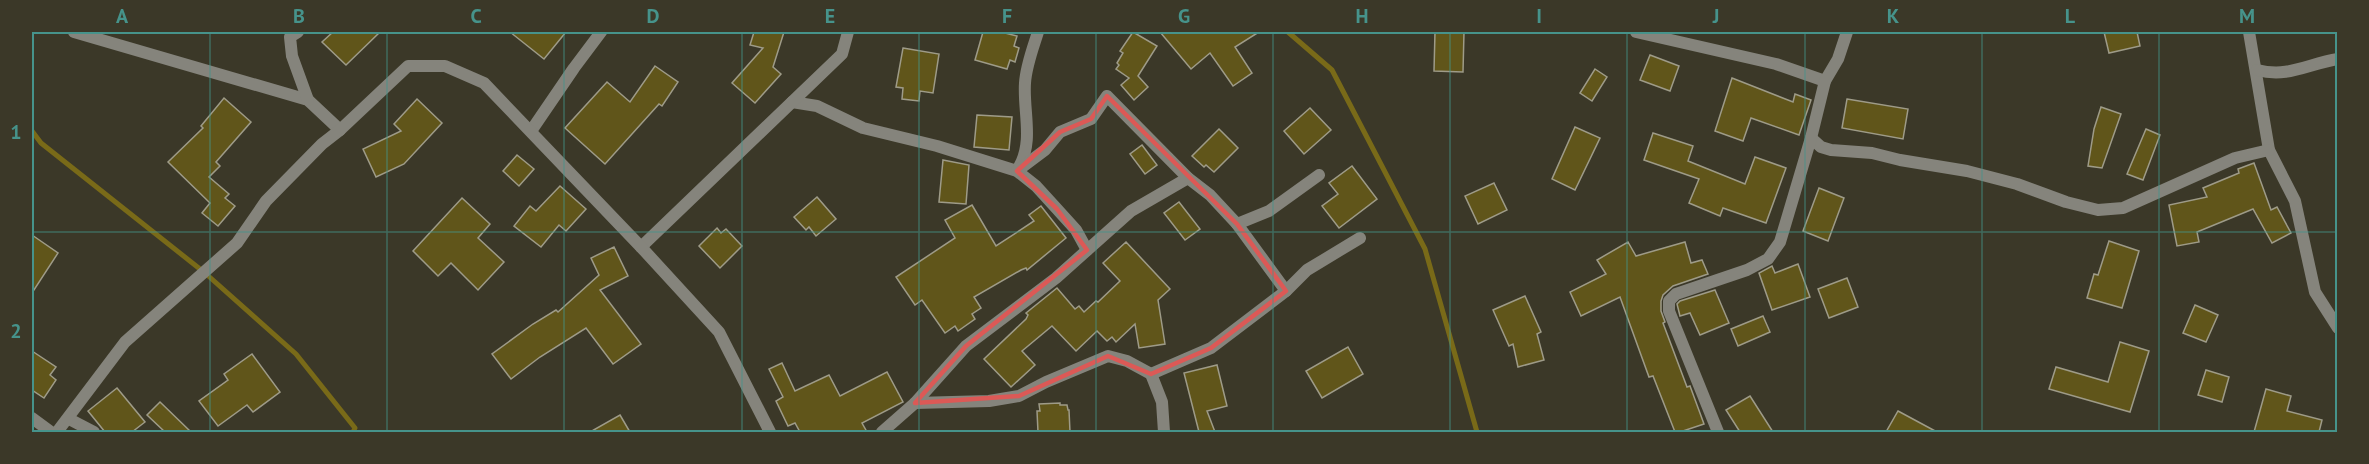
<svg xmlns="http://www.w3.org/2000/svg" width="2369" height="464" viewBox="0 0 2369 464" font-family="'PT Sans',sans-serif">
<rect width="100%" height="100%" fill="#3b3828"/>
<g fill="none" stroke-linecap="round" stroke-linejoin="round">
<g stroke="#796a18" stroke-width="5">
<path d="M1288 32 1332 70 1425 249 1477 432"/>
<path d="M32 131 41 143 205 273 296 354 355 428 353 432"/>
</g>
</g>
<g fill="#60551a" stroke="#9e9b88" stroke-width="1.5">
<path d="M333 32H380L346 65 322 42Z"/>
<path d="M510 32H566L544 59Z"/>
<path d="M754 32H784L773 67 781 74 755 103 732 83 763 48 750 45Z"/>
<path d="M983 32H1001L1017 36 1014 46 1019 48 1015 62 1010 60 1007 69 975 60Z"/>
<path d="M1133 32 1157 46 1138 76 1148 87 1134 100 1121 85 1129 78 1116 69 1119 65 1117 63 1123 53 1120 51Z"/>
<path d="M1160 32H1259L1235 47 1252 73 1233 86 1210 53 1191 69Z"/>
<path d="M1435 32H1464L1463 72 1434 71Z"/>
<path d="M2104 32H2137L2140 46 2109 53Z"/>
<path d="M903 48 939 54 933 93 920 91 919 101 902 99 903 88 896 87Z"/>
<path d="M1650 55 1679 66 1670 91 1640 80Z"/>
<path d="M655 66 678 82 662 106 659 104 605 164 565 128 607 82 630 102Z"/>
<path d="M1595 69 1607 77 1592 101 1580 93Z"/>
<path d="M1732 78 1793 102 1795 94 1811 100 1799 135 1751 118 1743 141 1715 131Z"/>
<path d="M224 98 251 122 216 162 220 166 209 177 229 194 225 198 235 206 218 226 202 213 210 203 168 162 203 128 201 126Z"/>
<path d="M417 99 442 123 404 164 376 177 363 149 401 131 394 124Z"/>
<path d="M1847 99 1908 109 1903 139 1842 128Z"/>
<path d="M2101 107 2121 114 2102 168 2088 166 2094 129Z"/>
<path d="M1310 108 1331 130 1304 154 1284 131Z"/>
<path d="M977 115 1012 117 1009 150 974 147Z"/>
<path d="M1575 127 1600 138 1575 190 1552 179Z"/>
<path d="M1219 129 1238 148 1214 172 1206 165 1204 167 1192 156Z"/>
<path d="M2146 129 2160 135 2143 180 2127 174Z"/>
<path d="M1653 133 1693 146 1688 161 1745 184 1755 157 1786 168 1766 223 1723 208 1720 216 1689 203 1699 179 1644 160Z"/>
<path d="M1142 145 1157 165 1145 174 1130 154Z"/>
<path d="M517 155 534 169 519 186 503 171Z"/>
<path d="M943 160 969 165 966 204 939 202Z"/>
<path d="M2254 163 2271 210 2277 207 2291 233 2272 243 2253 209 2197 232 2199 242 2177 246 2169 205 2207 197 2203 188 2239 173 2238 169Z"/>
<path d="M1352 166 1377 199 1339 228 1322 206 1338 194 1329 183Z"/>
<path d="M1494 183 1507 210 1478 224 1465 196Z"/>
<path d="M560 186 586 209 566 231 559 225 541 247 514 226 530 206 536 211Z"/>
<path d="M1819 188 1844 198 1828 241 1803 231Z"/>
<path d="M817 197 836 219 816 236 809 227 806 230 794 217Z"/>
<path d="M462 198 490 224 478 238 504 262 478 290 451 263 438 276 413 251Z"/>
<path d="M1179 202 1200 229 1185 240 1164 213Z"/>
<path d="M972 205 996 246 1034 221 1029 215 1041 206 1066 238 1027 270 1026 268 1021 270 974 297 981 308 972 314 975 319 958 331 955 326 945 333 922 300 915 305 896 277 955 238 945 220Z"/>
<path d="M717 228 721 233 726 229 742 246 720 268 699 246Z"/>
<path d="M32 235 58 253 32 293Z"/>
<path d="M2109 241 2139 251 2122 308 2087 298 2094 274 2098 275Z"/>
<path d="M1126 242 1170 289 1158 300 1165 344 1139 348 1135 324 1116 342 1112 337 1107 341 1097 331 1076 351 1052 326 1022 351 1035 365 1011 387 984 359 1026 319 1028 315 1026 313 1057 288 1075 309 1079 306 1084 312 1096 301 1098 302 1120 281 1103 263Z"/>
<path d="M1628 242 1636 256 1685 242 1691 263 1702 260 1708 274 1673 286 1663 295 1661 301V311L1665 322 1663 323 1687 387 1690 386 1704 424 1680 432H1675L1653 376 1649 377 1620 297 1581 316 1570 292 1606 274 1597 260Z"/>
<path d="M614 247 628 276 600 290 641 344 613 364 586 328 540 357 511 379 492 354 533 324 556 310 558 312 599 275 591 258Z"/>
<path d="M1798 264 1810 297 1772 310 1759 273 1772 266 1775 273Z"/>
<path d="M1847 278 1858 307 1829 318 1818 289Z"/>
<path d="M1715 290 1729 323 1700 335 1690 313 1680 316 1677 304 1680 301Z"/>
<path d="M1525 296 1541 332 1537 334 1544 360 1518 367 1513 344 1509 346 1493 310Z"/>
<path d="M2195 305 2218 315 2206 342 2183 333Z"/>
<path d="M1763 316 1770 332 1738 346 1731 329Z"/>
<path d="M2120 342 2149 351 2130 412 2049 389 2056 367 2108 382Z"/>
<path d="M1348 347 1363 374 1322 398 1306 371Z"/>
<path d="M32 351 56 367 50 375 56 380 44 398 32 390Z"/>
<path d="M252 354 280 392 253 412 247 405 218 426 199 401 228 380 224 374Z"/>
<path d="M782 363 795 391 829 375 840 396 887 372 903 402 862 423 867 432H800L795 423 788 426 776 401 783 397 769 369Z"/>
<path d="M1217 365 1227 406 1207 411 1215 432H1199L1184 373Z"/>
<path d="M2206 370 2229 377 2222 402 2198 395Z"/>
<path d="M117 388 145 422 132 432H105L88 411Z"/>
<path d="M2266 389 2291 396 2287 411 2322 420 2319 432H2254Z"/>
<path d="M1750 396 1773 432H1740L1726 410Z"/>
<path d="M160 402 191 432H165L147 415Z"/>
<path d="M1060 403V405H1067L1068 410H1069L1070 432H1038L1037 411H1040L1039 404Z"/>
<path d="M1898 411 1937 432H1886Z"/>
<path d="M620 415 630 432H590Z"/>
</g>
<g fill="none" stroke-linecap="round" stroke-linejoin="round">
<g stroke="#85847c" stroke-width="12">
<path d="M74 32 308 100 340 130"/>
<path d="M298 32 290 37 292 56 308 100"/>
<path d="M1636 32 1776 64 1825 81"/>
<path d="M2249 32 2269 150 2295 201 2315 292 2338 328"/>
<path d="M2257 70C2289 78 2307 64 2338 59"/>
<path d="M792 102 817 106 863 128 937 146 1017 171 1036 186 1057 209 1076 230 1087 250"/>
<path d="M531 131 574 68 601 32"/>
<path d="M1811 138 1821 147 1831 150 1872 153 1900 160 1967 171 2017 184 2066 202 2098 210 2123 208 2235 158 2269 150"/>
<path d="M1019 167C1034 141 1023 111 1025 83 1026 66 1033 48 1038 32"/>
<path d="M1017 171 1045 150 1060 132 1091 119 1107 96 1188 178 1210 195 1237 224 1269 211 1319 175"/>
<path d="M641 247 842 54 848 32"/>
<path d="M1286 291 1307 270 1360 238"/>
<path d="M1151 374 1211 348 1286 291 1237 224"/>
<path d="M915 403 989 401 1019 396 1046 382 1108 356 1127 361 1151 374 1162 402 1164 432"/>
<path d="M32 418 51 432"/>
<path d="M69 419 94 432"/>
<path d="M57 432 125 342 237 243 266 201 322 144 340 130 408 66H445L484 83 641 247 719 332 770 432"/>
<path d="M882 432 915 403 966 346 1056 278 1131 211 1188 178"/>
<path d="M1718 432 1669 311V301L1676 294 1747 270 1768 259 1780 242 1811 138 1825 81 1838 59 1847 32"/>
</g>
</g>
<path fill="none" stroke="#dc5956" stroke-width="4.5" stroke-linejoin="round" d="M1107 96 1237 224 1286 291 1211 348 1151 374 1108 356 1019 396 915 403 966 346 1087 250 1057 209 1017 171 1060 132 1091 119Z"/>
<path fill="none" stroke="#46938b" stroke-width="1.5" stroke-opacity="0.55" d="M210 32V432M387 32V432M564 32V432M742 32V432M919 32V432M1096 32V432M1273 32V432M1450 32V432M1627 32V432M1805 32V432M1982 32V432M2159 32V432M32 232H2338"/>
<rect width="2369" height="464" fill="none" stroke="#3b3828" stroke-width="66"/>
<rect x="33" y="33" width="2303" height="398" fill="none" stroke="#46938b" stroke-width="2"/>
<g font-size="20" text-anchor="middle" font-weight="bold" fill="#46938b">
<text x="122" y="23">A</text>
<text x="299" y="23">B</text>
<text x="476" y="23">C</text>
<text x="653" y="23">D</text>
<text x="830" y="23">E</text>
<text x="1007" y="23">F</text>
<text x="1184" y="23">G</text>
<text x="1362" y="23">H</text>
<text x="1539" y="23">I</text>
<text x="1716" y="23">J</text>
<text x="1893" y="23">K</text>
<text x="2070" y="23">L</text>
<text x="2247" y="23">M</text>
<text x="16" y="139">1</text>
<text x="16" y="338">2</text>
</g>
</svg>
